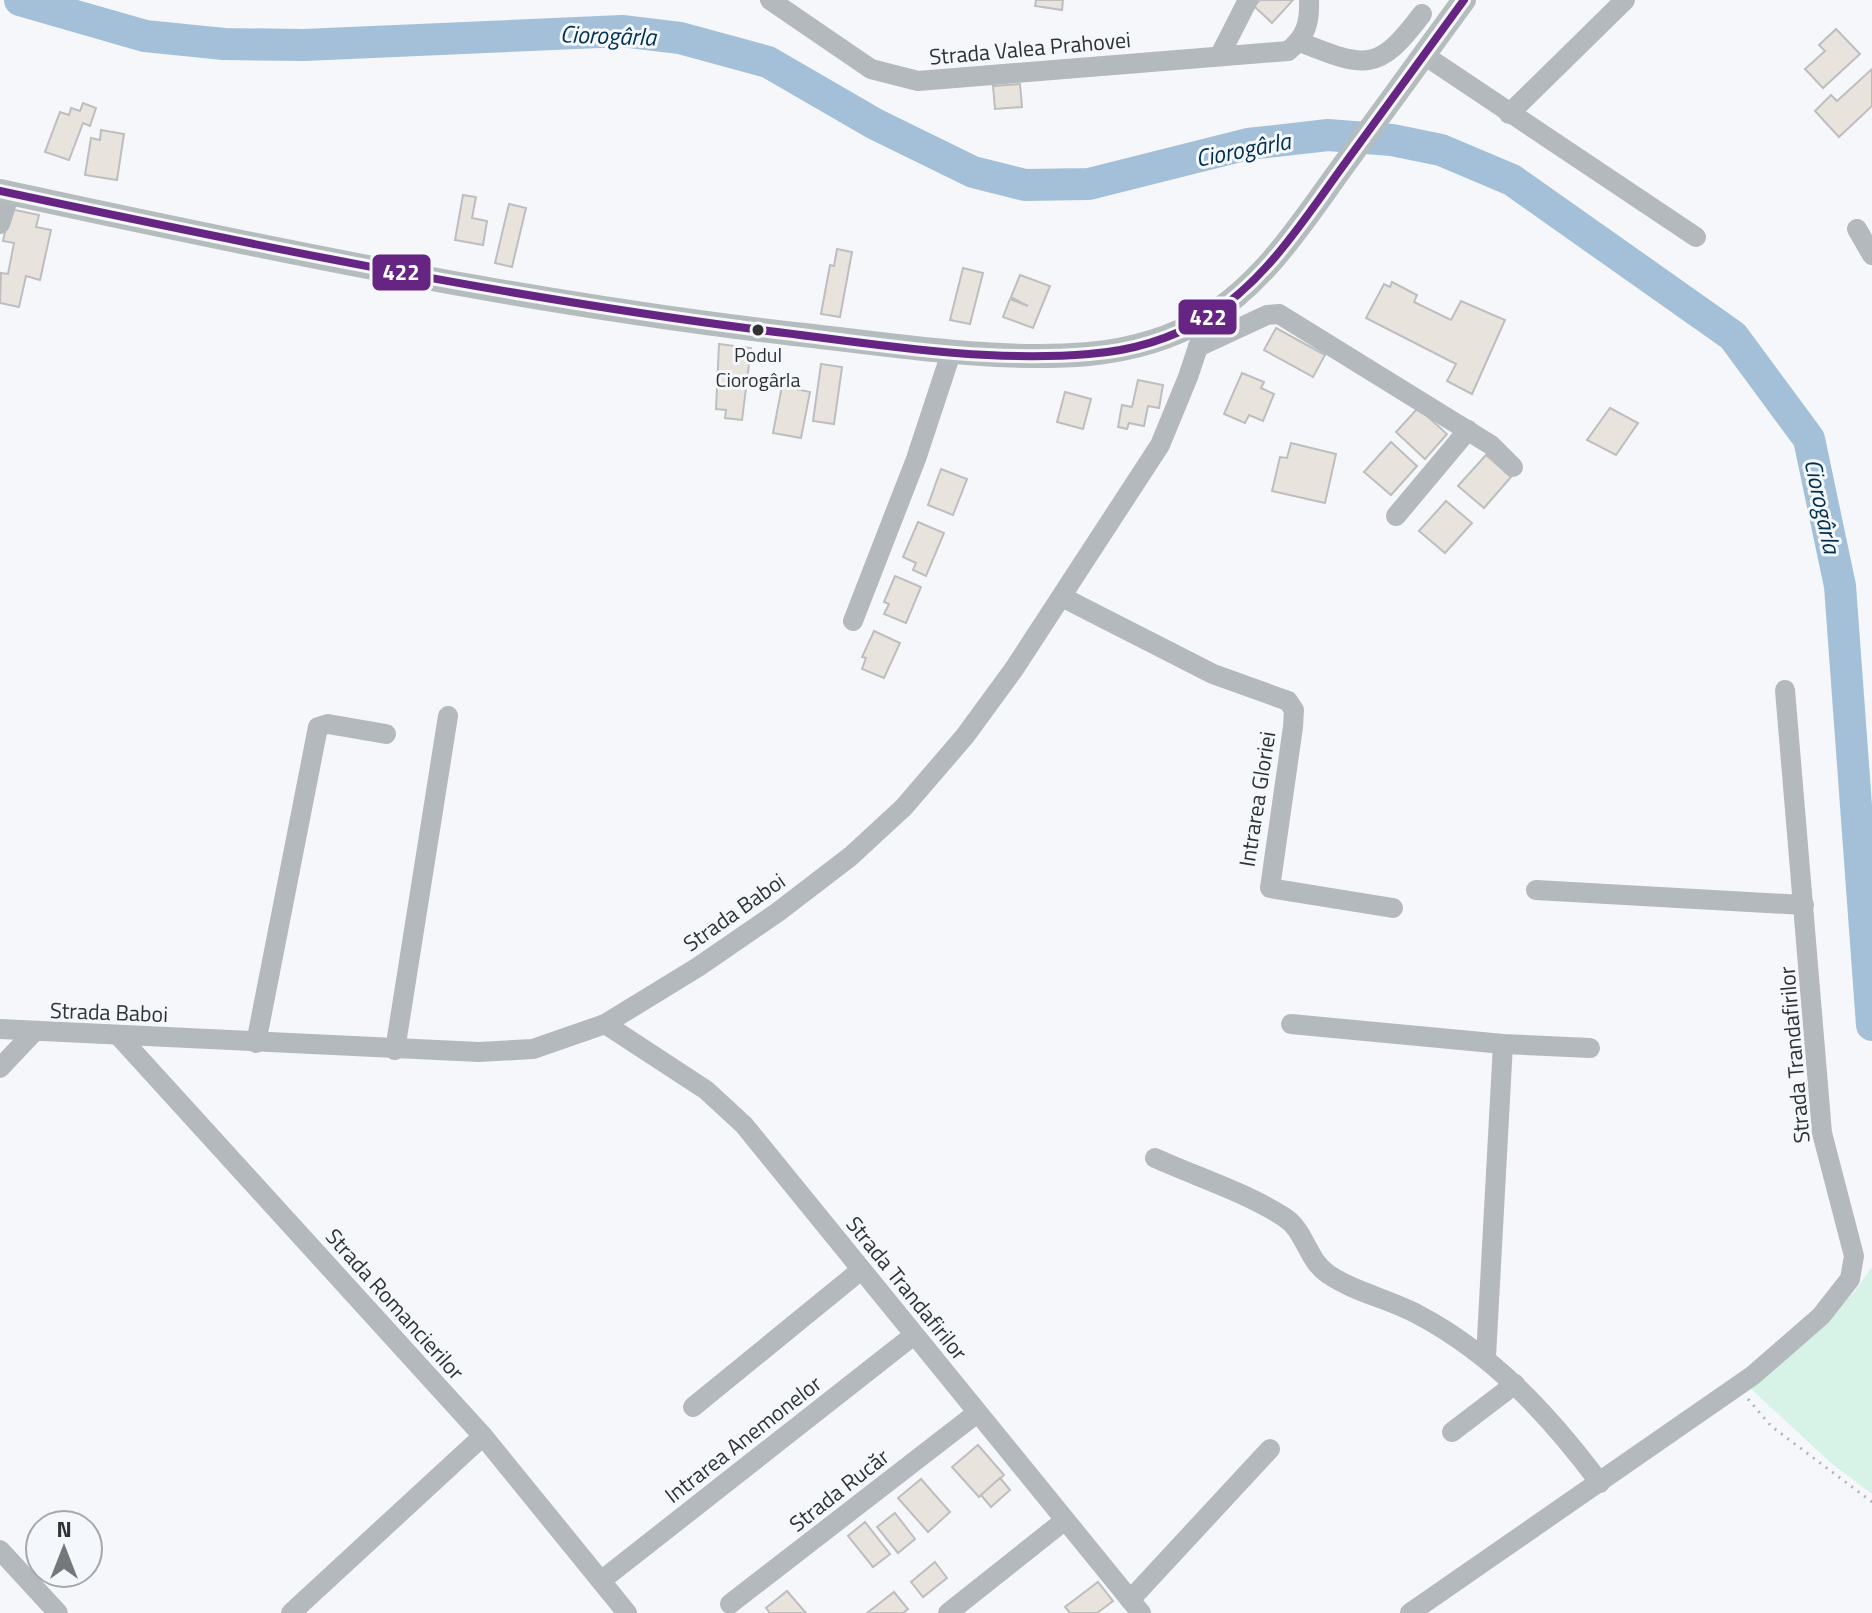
<svg xmlns="http://www.w3.org/2000/svg" width="1872" height="1613" viewBox="0 0 1872 1613" font-family="'Titillium Web',sans-serif">
<rect width="100%" height="100%" fill="#f5f7fa"/>
<path fill="#d7f3e7" d="M1872 1267V1494L1831 1463 1751 1389 1855 1291Z"/>
<g fill="none" stroke-linecap="round" stroke-linejoin="round">
<path stroke="#a4c0d8" stroke-width="32" d="M20 0 145 36 224 44 304 45 622 31 680 38 768 62 875 124 973 172 1025 185 1089 184 1248 144 1328 135 1392 140 1441 150 1512 180 1733 336 1809 439 1840 586 1872 1025"/>
</g>
<g fill="#e9e3de" stroke="#bebebf" stroke-width="2">
<path d="M1036 0H1063L1062 10 1035 6Z"/>
<path d="M1260 0H1293L1272 23 1254 6Z"/>
<path d="M1836 29 1860 54 1823 88 1805 69 1825 51 1819 45Z"/>
<path d="M1872 69V106L1839 137 1815 111 1831 95 1837 101Z"/>
<path d="M1020 84 1022 107 995 109 993 86Z"/>
<path d="M83 103 96 108 90 126 83 123 69 160 45 152 60 112 69 115 71 108 80 111Z"/>
<path d="M101 130 124 134 117 180 85 175 91 138 100 140Z"/>
<path d="M463 195 476 197 472 218 487 221 483 245 455 240Z"/>
<path d="M509 204 526 208 512 267 495 263Z"/>
<path d="M10 209 39 215 36 227 51 230 40 280 26 276 19 307 0 303 1 273 8 274 14 243 3 241Z"/>
<path d="M837 249 852 252 840 317 821 314 830 265 834 266Z"/>
<path d="M963 268 983 273 970 324 950 320Z"/>
<path d="M1020 275 1050 286 1033 328 1003 317 1010 299 1028 306 1011 297Z"/>
<path d="M1392 282 1417 295 1414 302 1451 320 1461 301 1505 320 1472 394 1447 381 1456 364 1366 318 1384 284 1390 287Z"/>
<path d="M1276 328 1325 355 1313 377 1264 350Z"/>
<path d="M719 344 751 348 742 420 725 418 726 410 716 409Z"/>
<path d="M821 364 842 367 834 424 813 421Z"/>
<path d="M1242 373 1264 382 1261 388 1274 394 1263 421 1249 415 1245 423 1224 414Z"/>
<path d="M1138 380 1163 385 1159 408 1148 406 1144 426 1129 423 1127 429 1118 427 1122 405 1132 407Z"/>
<path d="M782 386 810 392 801 438 773 433Z"/>
<path d="M1065 392 1091 399 1083 429 1057 422Z"/>
<path d="M1418 408 1447 434 1425 459 1396 432Z"/>
<path d="M1610 408 1638 423 1616 455 1587 440Z"/>
<path d="M1391 442 1417 466 1391 495 1364 472Z"/>
<path d="M1291 443 1336 454 1325 503 1272 491 1280 457 1287 458Z"/>
<path d="M1486 455 1511 477 1484 508 1458 486Z"/>
<path d="M941 469 967 479 953 515 928 505Z"/>
<path d="M1446 501 1472 523 1445 553 1419 531Z"/>
<path d="M918 522 944 533 926 576 913 570 916 563 903 557Z"/>
<path d="M895 576 921 587 906 623 884 614 889 604 884 602Z"/>
<path d="M874 631 900 643 884 678 862 669 866 658 862 657Z"/>
<path d="M978 1445 1004 1475 979 1497 952 1467Z"/>
<path d="M1000 1478 1010 1490 991 1507 981 1495Z"/>
<path d="M921 1479 950 1512 928 1532 898 1498Z"/>
<path d="M895 1513 915 1539 898 1553 877 1527Z"/>
<path d="M865 1522 890 1554 873 1567 848 1536Z"/>
<path d="M935 1562 947 1578 923 1597 911 1582Z"/>
<path d="M1098 1582 1113 1601 1097 1613H1070L1065 1607Z"/>
<path d="M787 1591 806 1613H770L766 1608Z"/>
<path d="M894 1592 908 1609 903 1613H867Z"/>
</g>
<g fill="none" stroke-linecap="round" stroke-linejoin="round">
<path stroke="#b1b6b8" stroke-width="3" stroke-dasharray="2 6" stroke-linecap="butt" d="M1748 1399 1771 1426 1872 1502"/>
<g stroke="#b3b9bd" stroke-width="20">
<path d="M770 0 871 69 918 81 1288 51C1306 37 1310 22 1309 0"/>
<path d="M1300 42C1365 68 1378 73 1422 14"/>
<path d="M1220 55 1248 0"/>
<path d="M1424 55 1696 237"/>
<path d="M1509 114 1625 0"/>
<path d="M0 224 10 193"/>
<path d="M1857 229 1872 255"/>
<path d="M1198 347 1267 315 1279 314 1491 445 1513 467"/>
<path d="M1396 516 1468 430"/>
<path d="M1062 597 1213 674 1288 701 1294 710 1293 727 1270 888 1393 908"/>
<path d="M853 621 916 459 952 350"/>
<path d="M1536 890 1804 905"/>
<path d="M605 1024 706 1090 744 1125 1141 1613"/>
<path d="M1291 1024 1503 1044 1590 1048"/>
<path d="M0 1029 479 1052 533 1049 605 1024 698 967 778 912 851 856 904 807 965 736 1014 669 1160 445 1188 377 1208 317"/>
<path d="M118 1035 483 1436 627 1613"/>
<path d="M256 1043 318 727 328 724 386 734"/>
<path d="M395 1050 448 716"/>
<path d="M0 1068 33 1033"/>
<path d="M1155 1158C1197 1177 1245 1192 1284 1217 1305 1230 1307 1260 1328 1274 1354 1292 1389 1299 1417 1314 1493 1354 1549 1415 1600 1483"/>
<path d="M1486 1357 1503 1044"/>
<path d="M693 1407 861 1270"/>
<path d="M1452 1432 1515 1384"/>
<path d="M0 1550 58 1613"/>
<path d="M602 1580 914 1335"/>
<path d="M1130 1600 1270 1449"/>
<path d="M730 1604 977 1413"/>
<path d="M291 1613 483 1436"/>
<path d="M948 1613 1064 1521"/>
<path d="M1410 1613 1752 1376 1821 1316 1850 1279 1854 1256 1822 1133 1785 690"/>
</g>
<path stroke="#b5bcbe" stroke-width="24" d="M0 191C263 248 526 303 794 334 890 344 992 362 1089 354 1130 350 1170 339 1206 318 1265 282 1303 221 1343 166 1383 111 1424 55 1464 0"/>
<defs>
<path id="bus-1" d="M0 191C252 245 505 297 761 330 869 343 980 363 1089 354 1129 351 1171 339 1206 318 1265 282 1303 221 1343 166 1383 111 1424 55 1464 0"/>
</defs>
<use href="#bus-1" stroke="#f4f7fb" stroke-width="14"/>
<use href="#bus-1" stroke="#662483" stroke-width="8"/>
</g>
<circle fill="#313234" stroke="#f4f7fb" stroke-width="3" cx="758" cy="330" r="7"/>
<g text-anchor="middle" dominant-baseline="central" stroke-width="6" stroke-linejoin="round" paint-order="stroke">
<g font-size="20" fill="#313234" stroke="#f4f7fb">
<text x="758" y="354">Podul<tspan x="758" dy="25">Ciorogârla</tspan></text>
</g>
<g font-size="22" fill="#313234" stroke="#f4f7fb">
<text transform="translate(1030 48) rotate(-5)">Strada Valea Prahovei</text>
<text transform="translate(1257 799) rotate(-81)">Intrarea Gloriei</text>
<text transform="translate(734 912) rotate(-35)">Strada Baboi</text>
<text transform="translate(109 1012) rotate(2)">Strada Baboi</text>
<text transform="translate(1794 1055) rotate(-95)">Strada Trandafirilor</text>
<text transform="translate(907 1288) rotate(51)">Strada Trandafirilor</text>
<text transform="translate(395 1304) rotate(48)">Strada Romancierilor</text>
<text transform="translate(743 1439) rotate(-38)">Intrarea Anemonelor</text>
<text transform="translate(839 1490) rotate(-38)">Strada Rucăr</text>
</g>
<g font-size="24" font-style="italic" fill="#003050" stroke="#f4f7fb">
<text transform="translate(608 35) rotate(2)">Ciorogârla</text>
<text transform="translate(1243 149) rotate(-11)">Ciorogârla</text>
<text transform="translate(1823 506) rotate(78)">Ciorogârla</text>
</g>
</g>
<g stroke="#f4f7fb" stroke-width="3">
<rect x="371" y="253" width="61" height="39" rx="8" fill="#662483"/>
<rect x="1177" y="298" width="61" height="38" rx="8" fill="#662483"/>
</g>
<g font-size="22" text-anchor="middle" font-weight="bold" fill="#fff">
<text x="401" y="280">422</text>
<text x="1208" y="325">422</text>
</g>
<g transform="translate(64 1549)"><circle r="38" fill="#f4f7fb" stroke="#a6a8ab" stroke-width="2"/>
<path d="M0-6L14 30L0 20L-14 30Z" fill="#767779"/>
<text y="-12" font-size="22" font-weight="bold" text-anchor="middle" fill="#313234">N</text>
</g>
</svg>
